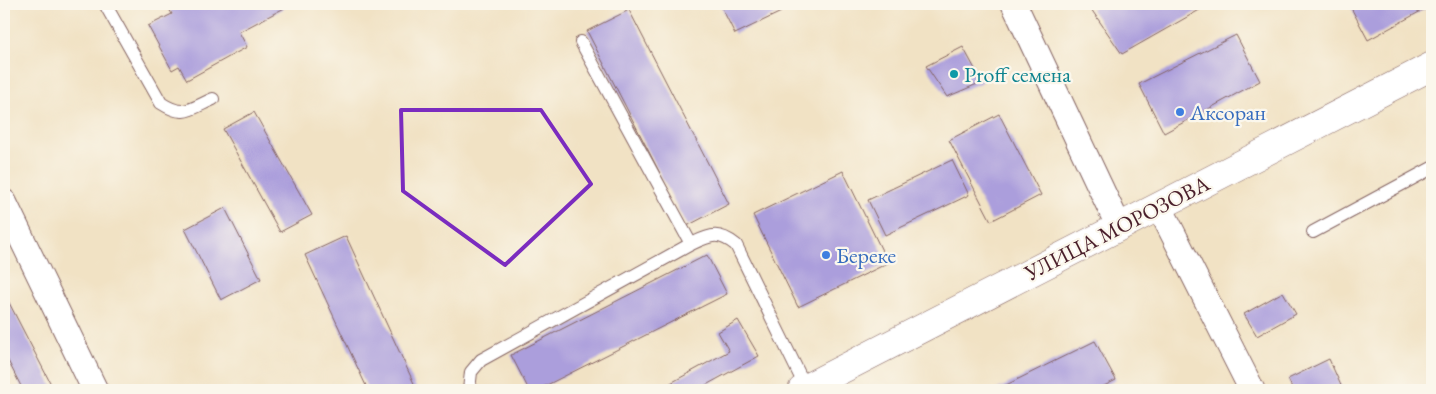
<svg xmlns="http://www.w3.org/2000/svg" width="1436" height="394" viewBox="0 0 1436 394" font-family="'EB Garamond',serif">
<rect width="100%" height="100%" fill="#fbf7ec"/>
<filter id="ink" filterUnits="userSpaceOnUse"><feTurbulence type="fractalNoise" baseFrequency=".02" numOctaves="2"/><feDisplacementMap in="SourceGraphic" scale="10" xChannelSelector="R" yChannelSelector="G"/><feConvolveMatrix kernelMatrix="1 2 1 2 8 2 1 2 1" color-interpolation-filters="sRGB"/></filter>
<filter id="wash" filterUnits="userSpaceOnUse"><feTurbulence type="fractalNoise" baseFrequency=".0096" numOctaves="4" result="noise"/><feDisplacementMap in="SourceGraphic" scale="20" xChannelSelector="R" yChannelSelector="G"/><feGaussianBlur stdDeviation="1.12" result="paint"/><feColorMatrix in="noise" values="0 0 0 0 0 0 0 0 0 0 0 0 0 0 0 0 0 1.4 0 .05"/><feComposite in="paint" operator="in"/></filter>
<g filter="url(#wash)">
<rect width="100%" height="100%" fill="#f1e2c4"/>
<g id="blocks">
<g fill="#ab9edc">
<path d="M166 4H292L239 32 247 47 187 80 179 66 172 70 148 26 172 14Z"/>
<path d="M720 4H777L781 12 735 34Z"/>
<path d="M1102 4H1210L1122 54 1091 9Z"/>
<path d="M1349 4H1432V5L1368 40Z"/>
<path d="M629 10 729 204 687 226 587 31Z"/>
<path d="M1236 35 1260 81 1164 133 1139 84Z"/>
<path d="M963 47 982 82 947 97 926 66Z"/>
<path d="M254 112 312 215 280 232 223 129Z"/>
<path d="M999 114 1041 195 991 221 949 140Z"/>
<path d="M952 160 969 195 885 235 868 200Z"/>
<path d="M843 171 888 263 798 307 753 215Z"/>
<path d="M225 208 261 279 221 300 185 229Z"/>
<path d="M346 236 417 390H368L305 255Z"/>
<path d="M707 255 727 294 537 390H529L511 355Z"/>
<path d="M1283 292 1296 314 1257 336 1244 314Z"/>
<path d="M4 293 54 390H23L4 353Z"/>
<path d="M738 320 759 356 697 390H658L729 351 718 332Z"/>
<path d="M1095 341 1116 380 1096 390H996Z"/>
<path d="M1329 359 1343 390H1293L1288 379Z"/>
</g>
</g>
</g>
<g filter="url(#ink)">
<use href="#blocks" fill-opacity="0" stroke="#846361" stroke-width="1"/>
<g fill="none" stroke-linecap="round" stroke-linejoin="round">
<defs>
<g id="service">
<path d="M105 4 161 103C184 118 190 109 213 99"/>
<path d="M581 42 691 244"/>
<path d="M1313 232 1432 168"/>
<path d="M469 390 471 372 481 360 691 244C711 235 718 231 736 245L806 388"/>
</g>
<g id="minor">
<path d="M1014 4 1119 227"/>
<path d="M4 202 95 390"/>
<path d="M1159 206 1252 390"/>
</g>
<path id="secondary" d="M802 390 1432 66"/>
</defs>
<use href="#service" stroke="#846361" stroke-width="14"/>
<use href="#minor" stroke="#846361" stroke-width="27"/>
<use href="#secondary" stroke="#846361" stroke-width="29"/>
<use href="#service" stroke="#fff" stroke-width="12"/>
<use href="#minor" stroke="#fff" stroke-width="25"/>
<use href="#secondary" stroke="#fff" stroke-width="28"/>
</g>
</g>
<path fill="none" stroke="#7b2cbf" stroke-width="4" stroke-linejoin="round" d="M401 110H541L591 184 505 265 403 191Z"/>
<circle fill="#0f9aa8" stroke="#fbf7ec" stroke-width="2" cx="954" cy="74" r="5"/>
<g fill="#3f7fe0" stroke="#fbf7ec" stroke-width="2">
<circle cx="1180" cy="112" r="5"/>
<circle cx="826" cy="255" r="5"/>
</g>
<g text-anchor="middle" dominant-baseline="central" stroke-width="4.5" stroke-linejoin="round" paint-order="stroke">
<g font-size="22" fill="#0d838f" stroke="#fbf7ec" text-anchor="start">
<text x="964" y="74">Proff семена</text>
</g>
<g font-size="22" fill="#366cbe" stroke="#fbf7ec" text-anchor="start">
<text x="1190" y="112">Аксоран</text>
<text x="836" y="255">Береке</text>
</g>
<g font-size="22" fill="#4a1f2b" stroke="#fbf7ec">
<text transform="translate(1117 228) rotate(-27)">УЛИЦА МОРОЗОВА</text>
</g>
</g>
<rect width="1436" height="394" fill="none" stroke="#fbf7ec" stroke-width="20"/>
</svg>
